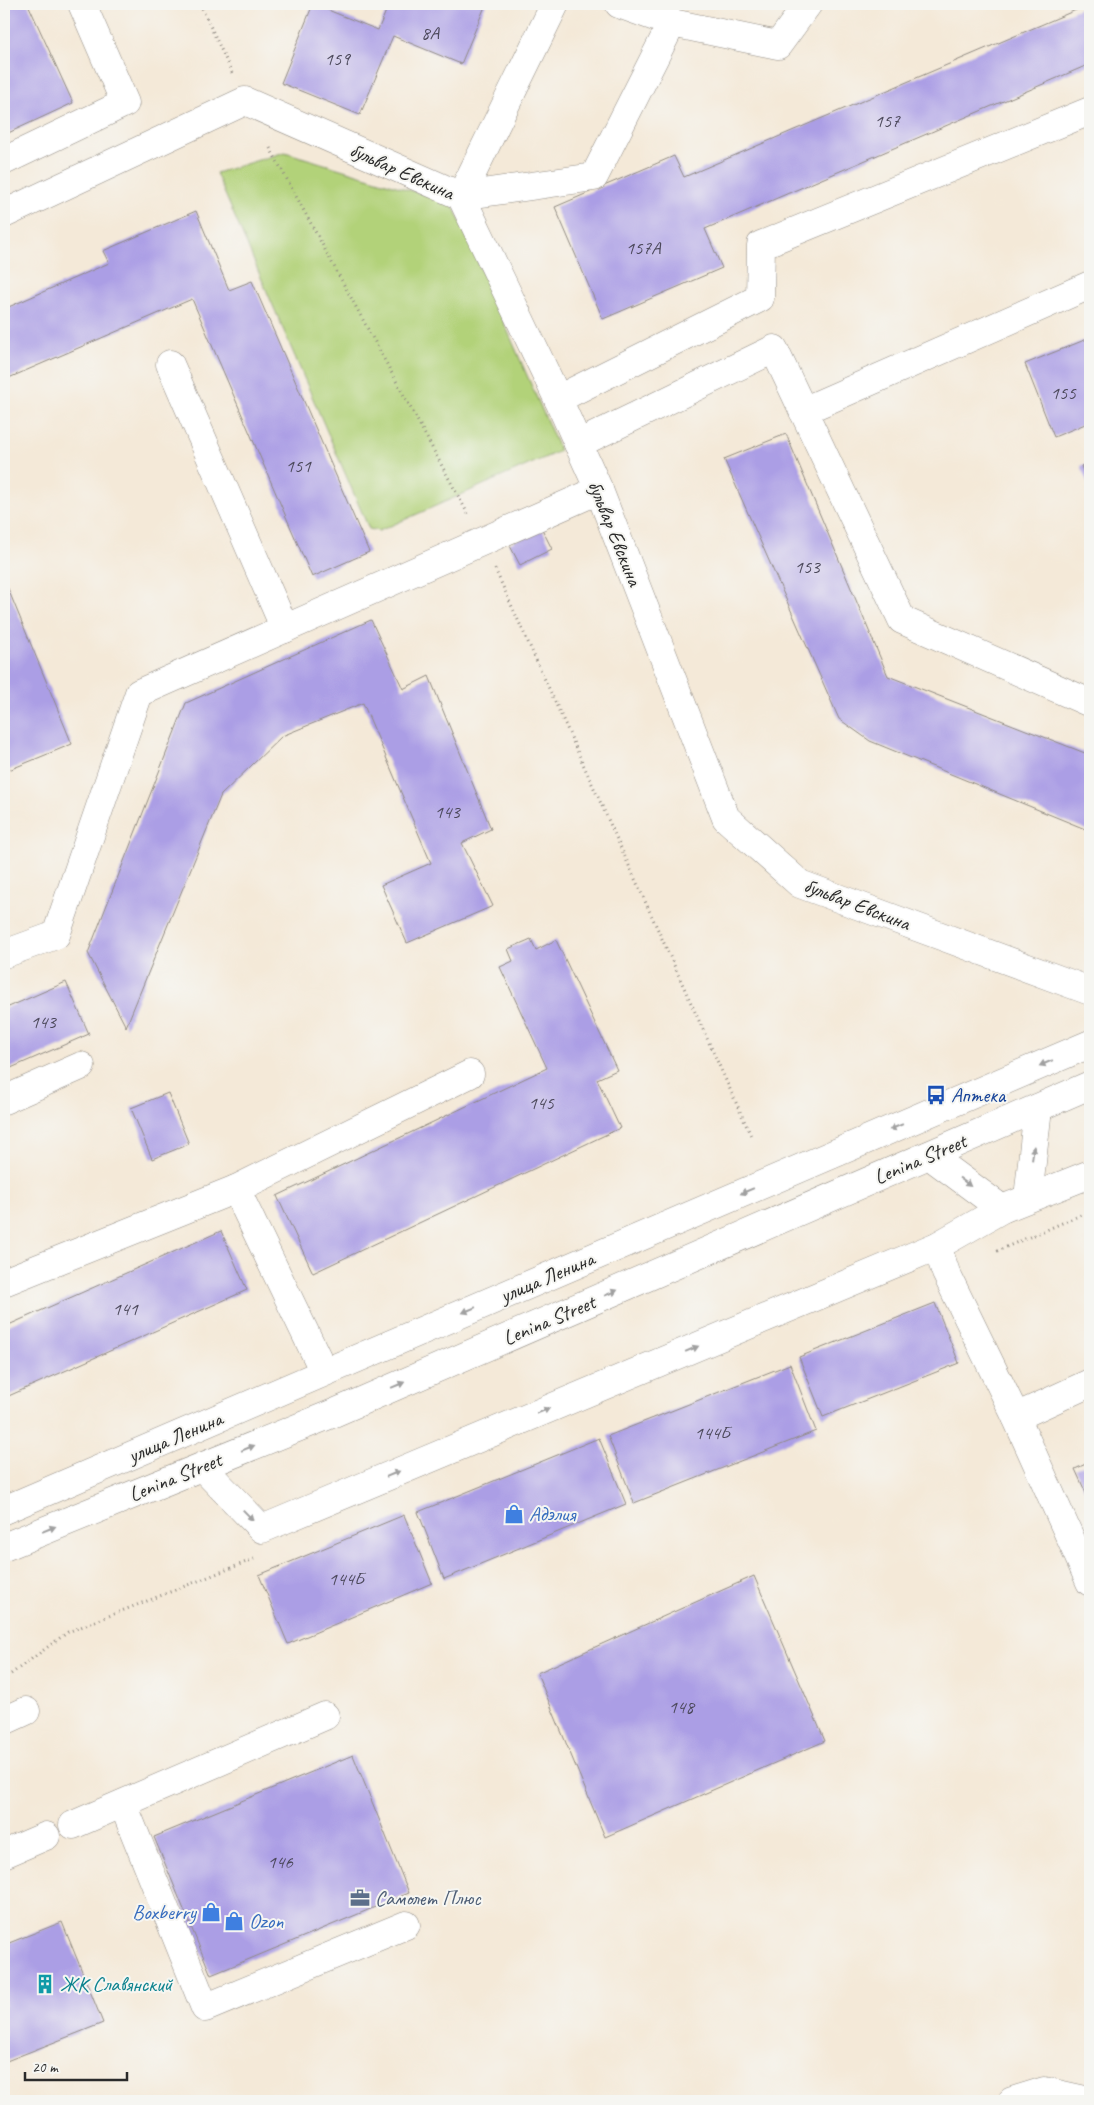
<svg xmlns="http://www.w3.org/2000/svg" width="1094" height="2105" viewBox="0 0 1094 2105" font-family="Caveat,sans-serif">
<rect width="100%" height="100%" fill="#f6f6f2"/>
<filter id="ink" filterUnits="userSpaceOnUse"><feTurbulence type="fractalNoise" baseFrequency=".02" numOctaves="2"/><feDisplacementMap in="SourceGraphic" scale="10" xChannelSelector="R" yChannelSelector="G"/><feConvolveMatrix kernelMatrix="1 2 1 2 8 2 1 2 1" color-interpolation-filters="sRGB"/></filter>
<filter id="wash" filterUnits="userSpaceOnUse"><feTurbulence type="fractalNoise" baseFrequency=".0096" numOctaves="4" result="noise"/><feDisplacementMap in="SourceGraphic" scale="20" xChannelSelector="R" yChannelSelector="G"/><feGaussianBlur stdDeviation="1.12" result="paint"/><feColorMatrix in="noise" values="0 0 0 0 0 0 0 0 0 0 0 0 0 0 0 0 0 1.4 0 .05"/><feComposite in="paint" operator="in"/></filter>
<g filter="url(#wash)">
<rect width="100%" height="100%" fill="#f4e9d8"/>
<path fill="#b2d279" stroke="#6e7e52" d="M285 152 452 203 560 451 379 531 369 529 216 173Z"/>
<g id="blocks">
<g fill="#ab9ee5">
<path d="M4 4H28L73 103 6 134 4 131Z"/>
<path d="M313 4 378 30 389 4H486L461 64 393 36 360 115 281 83Z"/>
<path d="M1090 4V64L705 229 722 268 603 319 555 207 674 156 684 177Z"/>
<path d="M196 211 229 290 252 281 369 552 312 577 192 299 4 380V309L109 263 103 251Z"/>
<path d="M1087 339 1090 348V422L1054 437 1025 364Z"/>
<path d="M786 434 888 676 1090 755V831L870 741 839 719 724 459Z"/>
<path d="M1090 462V489L1081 466Z"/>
<path d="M541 527 552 549 520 565 509 544Z"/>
<path d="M4 579 72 744 4 772Z"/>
<path d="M371 620 403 689 429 676 491 829 462 843 493 906 407 943 381 885 431 863 363 703 282 736 221 795 126 1027 88 953 186 703Z"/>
<path d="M531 939 536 950 556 940 617 1070 597 1079 620 1128 313 1273 277 1196 547 1068 500 967 513 961 508 949Z"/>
<path d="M66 982 89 1034 4 1071V1009Z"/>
<path d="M168 1093 189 1144 152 1159 131 1108Z"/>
<path d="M221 1231 247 1290 4 1398V1327Z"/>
<path d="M935 1303 959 1363 823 1417 799 1357Z"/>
<path d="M790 1364 816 1431 634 1503 608 1436Z"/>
<path d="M599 1438 626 1504 444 1579 418 1512Z"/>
<path d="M1090 1462V1502L1075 1469Z"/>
<path d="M404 1515 432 1583 288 1644 259 1575Z"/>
<path d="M754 1576 825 1741 605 1837 537 1673Z"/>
<path d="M353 1755 409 1893 211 1975 154 1837Z"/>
<path d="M62 1922 103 2023 4 2062V1945Z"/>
</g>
</g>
</g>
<g filter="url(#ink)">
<use href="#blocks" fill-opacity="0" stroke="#908a82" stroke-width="1"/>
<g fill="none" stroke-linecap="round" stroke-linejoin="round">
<defs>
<g id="minor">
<path d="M619 4 672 23"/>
<path d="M4 161 125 103 82 4"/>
<path d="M461 196 594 177 672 23 778 45 808 4"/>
<path d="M461 196 555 4"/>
<path d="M4 214 245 101 461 196 558 399 599 490 726 818 800 884 1090 991"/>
<path d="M170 364 285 629"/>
<path d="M558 399 760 298 761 245 1090 111"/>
<path d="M803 411 1090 285"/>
<path d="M578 444 774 349 902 620 1090 703"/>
<path d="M4 954 56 935 139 693 599 490"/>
<path d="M4 1100 81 1066"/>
<path d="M929 1155 1002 1209"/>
<path d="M236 1189 470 1074"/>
<path d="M1028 1198 1038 1108"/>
<path d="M937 1246 946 1273 1016 1417 1090 1383"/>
<path d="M4 1282 236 1189 324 1372"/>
<path d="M1016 1417 1090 1582"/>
<path d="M202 1467 262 1529 937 1246 1002 1209 1090 1174"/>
<path d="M4 1510 1090 1044"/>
<path d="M4 1547 334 1413 1090 1085"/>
<path d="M4 1721 26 1711"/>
<path d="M123 1804 205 2008 406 1925"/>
<path d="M73 1825 325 1716"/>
<path d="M4 1854 46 1836"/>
<path d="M1012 2101 1044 2091 1089 2101"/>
</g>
</defs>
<use href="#minor" stroke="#908a82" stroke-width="29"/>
<g stroke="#908a82" stroke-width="3" stroke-dasharray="1 4" stroke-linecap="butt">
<path d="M200 4 232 73"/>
<path d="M270 148 468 514"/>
<path d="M495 569 752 1138"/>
<path d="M997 1251 1083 1214"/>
<path d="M11 1674 68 1632 254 1559"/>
</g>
<use href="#minor" stroke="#fff" stroke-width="28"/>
</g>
<defs><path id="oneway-solid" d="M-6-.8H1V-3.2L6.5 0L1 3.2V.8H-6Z" transform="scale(1.25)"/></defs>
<g fill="#a0a0a0">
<use href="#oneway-solid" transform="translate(1046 1063) rotate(157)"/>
<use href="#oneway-solid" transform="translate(896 1127) rotate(157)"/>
<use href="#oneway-solid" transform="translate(1033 1153) rotate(-83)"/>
<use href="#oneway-solid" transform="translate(965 1182) rotate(37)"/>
<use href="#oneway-solid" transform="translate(747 1191) rotate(157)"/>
<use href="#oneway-solid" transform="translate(611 1293) rotate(-23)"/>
<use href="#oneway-solid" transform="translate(469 1310) rotate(157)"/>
<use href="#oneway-solid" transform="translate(692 1349) rotate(-23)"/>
<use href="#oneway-solid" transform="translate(398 1385) rotate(-23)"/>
<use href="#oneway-solid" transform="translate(543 1411) rotate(-23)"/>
<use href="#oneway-solid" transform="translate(248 1448) rotate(-22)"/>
<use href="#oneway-solid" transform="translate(393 1474) rotate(-23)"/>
<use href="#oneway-solid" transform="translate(248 1515) rotate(46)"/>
<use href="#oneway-solid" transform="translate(49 1529) rotate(-22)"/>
</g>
</g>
<defs>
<symbol id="bus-bare" viewBox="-9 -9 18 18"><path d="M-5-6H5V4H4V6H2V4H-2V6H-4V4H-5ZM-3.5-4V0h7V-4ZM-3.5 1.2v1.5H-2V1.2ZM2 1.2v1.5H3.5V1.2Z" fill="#1a4fb4" stroke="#f6f6f2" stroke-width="2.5" paint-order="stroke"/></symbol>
<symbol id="shop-bare" viewBox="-9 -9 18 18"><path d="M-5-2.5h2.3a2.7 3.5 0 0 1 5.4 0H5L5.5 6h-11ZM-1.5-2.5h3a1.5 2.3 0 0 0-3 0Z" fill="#3f7fe0" stroke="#f6f6f2" stroke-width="2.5" paint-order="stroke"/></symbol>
<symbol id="office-bare" viewBox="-9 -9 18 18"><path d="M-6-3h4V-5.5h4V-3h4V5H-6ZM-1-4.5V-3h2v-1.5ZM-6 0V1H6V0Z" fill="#5c6f8a" stroke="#f6f6f2" stroke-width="2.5" paint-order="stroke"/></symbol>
<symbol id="building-bare" viewBox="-9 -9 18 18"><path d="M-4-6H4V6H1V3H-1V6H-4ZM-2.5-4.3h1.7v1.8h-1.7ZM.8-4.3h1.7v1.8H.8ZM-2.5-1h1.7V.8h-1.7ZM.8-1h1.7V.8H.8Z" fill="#0f9aa8" stroke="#f6f6f2" stroke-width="2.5" paint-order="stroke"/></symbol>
</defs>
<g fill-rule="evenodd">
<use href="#bus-bare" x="922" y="1081" width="28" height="28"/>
<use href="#shop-bare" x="500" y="1500" width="28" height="28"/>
<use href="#office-bare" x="346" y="1884" width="28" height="28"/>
<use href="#shop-bare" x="197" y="1898" width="28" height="28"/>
<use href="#shop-bare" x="220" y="1907" width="28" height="28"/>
<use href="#building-bare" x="31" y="1970" width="28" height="28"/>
</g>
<g text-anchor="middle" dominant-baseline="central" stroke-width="4" stroke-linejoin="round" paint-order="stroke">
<g font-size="19" fill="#4b485a">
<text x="430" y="33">8А</text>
<text x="337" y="59">159</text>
<text x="887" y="121">157</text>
<text x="643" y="248">157А</text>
<text x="1063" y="393">155</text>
<text x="298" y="466">151</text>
<text x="807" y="567">153</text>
<text x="447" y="812">143</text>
<text x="43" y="1022">143</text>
<text x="541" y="1103">145</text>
<text x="125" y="1309">141</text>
<text x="712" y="1433">144Б</text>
<text x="346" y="1579">144Б</text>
<text x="681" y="1707">148</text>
<text x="280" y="1862">146</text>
</g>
<g font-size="21" fill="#2b2b2b" stroke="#f6f6f2">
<text transform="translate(402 171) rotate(24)">бульвар Евскина</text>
<text transform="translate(615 533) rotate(68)">бульвар Евскина</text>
<text transform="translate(857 904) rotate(21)">бульвар Евскина</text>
<text transform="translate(920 1159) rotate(-23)">Lenina Street</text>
<text transform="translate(547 1277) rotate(-23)">улица Ленина</text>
<text transform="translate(549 1320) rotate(-23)">Lenina Street</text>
<text transform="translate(175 1437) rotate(-23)">улица Ленина</text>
<text transform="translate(175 1477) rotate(-22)">Lenina Street</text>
</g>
<g font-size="21" fill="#164399" stroke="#f6f6f2" text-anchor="start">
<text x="951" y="1095">Аптека</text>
</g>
<g font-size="21" fill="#366cbe" stroke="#f6f6f2" text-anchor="start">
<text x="529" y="1514">Адэлия</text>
<text x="196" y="1912" text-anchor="end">Boxberry</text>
<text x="249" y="1921">Ozon</text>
</g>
<g font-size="21" fill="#4e5e75" stroke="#f6f6f2" text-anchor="start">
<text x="375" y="1898">Самолет Плюс</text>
</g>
<g font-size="21" fill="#0d838f" stroke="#f6f6f2" text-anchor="start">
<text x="60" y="1984">ЖК Славянский</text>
</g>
</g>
<rect width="1094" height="2105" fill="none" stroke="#f6f6f2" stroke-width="20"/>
<path d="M25 2072v8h102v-8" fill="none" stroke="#2b2b2b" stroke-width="2.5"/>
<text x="32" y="2072" font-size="15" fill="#2b2b2b" stroke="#f6f6f2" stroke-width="4" paint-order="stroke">20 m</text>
</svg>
